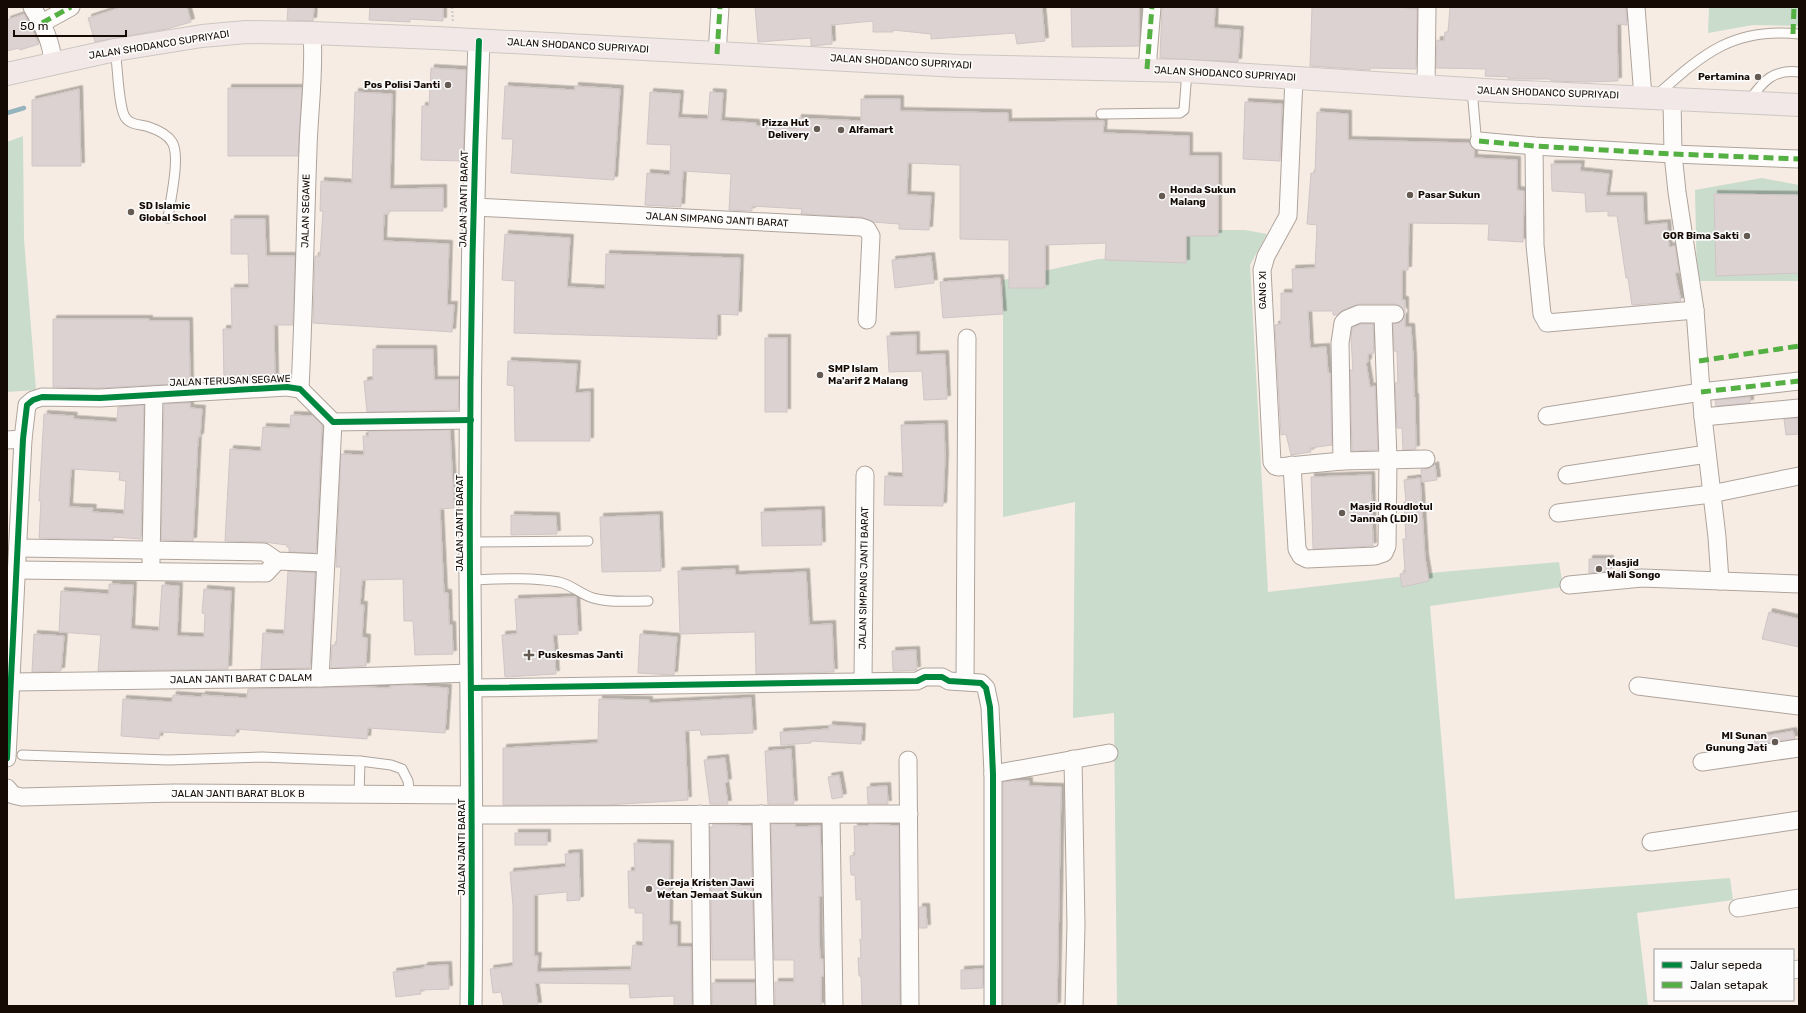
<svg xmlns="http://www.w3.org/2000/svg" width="1806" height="1013" viewBox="0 0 1806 1013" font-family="Rubik,sans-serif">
<defs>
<filter id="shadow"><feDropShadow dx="3.5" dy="-3.5" stdDeviation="0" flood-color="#0004"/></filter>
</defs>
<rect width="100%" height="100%" fill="#f6ece3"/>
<g fill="#cadccc">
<path d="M1709 7H1799V26L1753 25 1708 33Z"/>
<path d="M23 136 24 239 36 390 7 392V142Z"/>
<path d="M1762 178 1799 185V281H1697L1695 190Z"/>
<path d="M1189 230H1245L1267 234 1250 265 1268 592 1441 572 1559 562 1563 587 1430 606 1455 899 1730 878 1733 900 1637 913 1648 1006H1117L1114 713 1073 718 1075 502 1003 517V280L1098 259 1173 256Z"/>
</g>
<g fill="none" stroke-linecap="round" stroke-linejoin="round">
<path stroke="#96b4bd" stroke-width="4.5" d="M7 113 24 108"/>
</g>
<g fill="#ddd2d2" stroke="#d0c5c5" fill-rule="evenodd" filter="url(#shadow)">
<path d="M121 7H187L191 22 167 29 95 42 88 18Z"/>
<path d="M288 7H314L313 21 287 20Z"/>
<path d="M370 7H443V21L410 19V22L369 20Z"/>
<path d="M755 7H1042L1045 41 1017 44 1015 33 931 39V34L893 30V32H873V21L831 25 832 44 811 46V38L758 42Z"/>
<path d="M1071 7H1139V46L1072 47Z"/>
<path d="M1162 7H1215L1214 28 1240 30 1238 62 1160 58Z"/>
<path d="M1312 7H1395L1417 9 1416 69 1370 68V70L1310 66Z"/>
<path d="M1450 7H1626L1627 25 1617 24 1618 81 1586 82 1551 81V79H1508L1509 77 1485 76 1486 69 1436 68 1437 40 1444 41 1445 32H1448Z"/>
<path d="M24 14 39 44 20 50 19 48 7 51V20Z"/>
<path d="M431 68 466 70 463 161 421 160 422 106H429Z"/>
<path d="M505 86 575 90V86L620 89 614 180 511 173 513 139H502Z"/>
<path d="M228 88H302L298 156H228Z"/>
<path d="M79 89 81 166H32V100Z"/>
<path d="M355 92 392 94 390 189 443 188V211H389V214H384L383 241 449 244 447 305H454L452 332 313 323 315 256H320L323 211H320L321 181 352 183Z"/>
<path d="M650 92 680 94 678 118 708 119 710 92 723 93 721 121 756 123V126L797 129 798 118 861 121V99H900V111L1008 113V122L1104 121 1103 133 1189 136V156H1218V236H1186V263L1105 260 1106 243 1045 245V288H1009V240L960 239V165L908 163 907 195 931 196 929 230 899 229V224L873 222 862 217 801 214 802 209 752 206V211L729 210 731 174 683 171 681 207 645 205 647 173 670 175 671 145 647 144Z"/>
<path d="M1245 102 1282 104 1280 161 1243 159Z"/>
<path d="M1317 112 1348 114V140L1469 143 1474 150V158L1517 160V190L1524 191 1523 242 1488 240 1489 224 1409 223 1408 270H1402V300H1405V327H1411L1413 357 1414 397H1415L1416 449 1403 450 1402 428H1397L1395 383H1398L1397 351H1394L1393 324 1400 322 1405 314 1400 306 1395 304H1359L1343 310 1337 315H1333V311H1308L1310 348 1326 347 1328 373H1330L1332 445 1310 448 1311 452 1291 455 1286 434 1281 435 1275 325 1281 324V293H1293L1292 269 1315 268 1317 225 1307 224 1311 173H1315Z"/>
<path d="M1551 164H1581L1580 171 1609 174 1606 196H1643L1644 225 1667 223 1669 247 1675 246 1679 272 1675 273 1681 301 1632 305 1628 278H1626L1617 216H1608V211L1586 212 1585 193 1552 191Z"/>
<path d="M1714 194 1799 195V273L1716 276Z"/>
<path d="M231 219H265L266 256H295L293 325H274L275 378 224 381 223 329H232L231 288H249L248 254H231Z"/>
<path d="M505 234 570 238 567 287 605 289 606 254 740 258 738 315 717 314V339L514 333 515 281 502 280Z"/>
<path d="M931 256 934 283 895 288 892 260Z"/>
<path d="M1000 278 1003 314 943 318 940 282Z"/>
<path d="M53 319H149V321H189L190 383 100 388 53 387Z"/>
<path d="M1361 324H1373L1374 353 1368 354V362L1366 363 1370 387 1375 386 1378 450 1352 451 1350 370H1353L1351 339 1352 328Z"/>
<path d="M916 335V355L945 354 947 399 924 400 922 371 889 372 887 336Z"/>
<rect x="765" y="338" width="22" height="74"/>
<path d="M373 349H433L434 380H459L458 410 367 412 364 381 373 380Z"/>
<path d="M508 361 577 364 575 393 590 392V441H515L514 386 507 385Z"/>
<path d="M1750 397V403L1716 406 1715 400Z"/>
<path d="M190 403V408L202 409 200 437H198L193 541 161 540 164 404Z"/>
<path d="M144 405 141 539 113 537V540L39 538 41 501H39L44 414 74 416 73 419 117 422 118 407ZM71 469 120 472 119 480 126 481 124 514 92 512 93 508 69 507Z"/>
<path d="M291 415 313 416 322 425 316 553 289 552V547H287V545L264 542 225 541 230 449 261 451 263 427 290 428Z"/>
<path d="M1798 418 1799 434 1786 435 1784 419Z"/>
<path d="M944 424 945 457 943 506 884 505 885 476 903 477 901 425Z"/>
<path d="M450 430 454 508 440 509 444 593H448L449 625H452L453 654 415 655 413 621H404L403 579 362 580 360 605H364L362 637 367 638 366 666 331 668 332 645H336L341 567H336L341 454 364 455 363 436H369L368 431Z"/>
<path d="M1435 465 1437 480 1422 482 1421 469H1427Z"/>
<path d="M1371 475 1373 546 1313 549 1311 477Z"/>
<path d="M1420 478 1425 558 1429 581 1402 587 1400 574 1405 573 1403 539H1406L1404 502H1406L1404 480Z"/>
<path d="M821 510 822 545 762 546 761 512Z"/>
<path d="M511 515 556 516 557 534 511 535Z"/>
<path d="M659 515 661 571 602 572 600 517Z"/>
<path d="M1589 559H1610V571L1589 573Z"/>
<path d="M735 569V575L806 572 809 625 832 624 834 672 756 674 755 632 680 634 678 571Z"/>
<path d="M288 571 315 573 310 668 261 669 263 633 284 634Z"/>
<path d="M109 584 133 585 131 629 159 631 162 585 179 586 177 636 204 637 205 614 202 613 204 589 231 591 228 669 98 671 101 635 59 632 61 591 109 594Z"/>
<path d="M576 597 578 634 553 635 556 674 505 677 502 635 517 634 515 599Z"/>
<path d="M1769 612 1799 619V647L1762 639Z"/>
<path d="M34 634 64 636 61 671 32 672Z"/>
<path d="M640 634 677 637 674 675 638 673Z"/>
<path d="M916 650 917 670 893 671 892 651Z"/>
<path d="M407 685 448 688 445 733 368 728 367 739 236 729 235 736 160 732 159 739 121 736 123 699 172 702 173 695 202 697V695L247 698 248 689 365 687 390 688V686Z"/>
<path d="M751 698 753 733 701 735 700 730 685 731 688 800 605 805H503V748L598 743 599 699 649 700V703Z"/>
<path d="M829 725 862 727 861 744 811 741V743L781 745 780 732 829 729Z"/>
<path d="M1793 731 1795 739 1755 744 1754 738Z"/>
<path d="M791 749 794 804H768L765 751Z"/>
<path d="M725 758 728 782 725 783 728 804H710L704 760Z"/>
<path d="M839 775 843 797 832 799 828 777Z"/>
<path d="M1012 781H1029V786L1061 787 1057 1006H1003V782Z"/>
<path d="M887 786 888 804H868L867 787Z"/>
<path d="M713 824 751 826 754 960H712L710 827H713Z"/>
<path d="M771 824H795V827L820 826 822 896H819V935L820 959H823L824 976H821V1006H775V982H794V960H774Z"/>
<path d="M869 824 899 826 900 1006H862L861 976H859L858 958H861L860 939H862L861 899 856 900 855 875H851L850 856 855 855 854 826H869Z"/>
<rect x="515" y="833" width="32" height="12"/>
<path d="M634 843 670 844 669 925H677V947H691L692 1006H674V996L630 998 629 984 535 983 538 1006H504L501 992 493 993 490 969 513 966V906L510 872 566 867 565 854 579 853 580 900 567 901V892L534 895V956H538L537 972 631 970 633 945 643 946V913H635V908H629L628 871H635Z"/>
<path d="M919 907H926L927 928H919Z"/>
<path d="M448 965 449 989 420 990 421 994 396 997 393 972 424 968V966Z"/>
<path d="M983 969V988L961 989V970Z"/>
<rect x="712" y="983" width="43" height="23"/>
</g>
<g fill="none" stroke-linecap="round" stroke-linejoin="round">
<defs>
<g id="service">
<path d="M115 50C118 66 118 105 125 117 131 126 141 124 149 127 158 130 167 134 172 142 181 156 170 201 168 218"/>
<path d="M1472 89 1476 135 1479 141"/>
<path d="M1657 95C1703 54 1733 27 1799 34"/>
<path d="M1749 101C1763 81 1773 69 1799 72"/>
<path d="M1101 114 1180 113 1184 110 1187 71"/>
<path d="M470 542 588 541"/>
<path d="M470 580C499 579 531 577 559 582 572 585 580 594 593 598 610 603 630 601 648 601"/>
<path d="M22 755 168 760 262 757 360 761 391 765 402 769 408 781 410 795"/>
<path d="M359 795 360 761"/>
</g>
<g id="minor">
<path d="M32 7C43 25 52 42 53 64"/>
<path d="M1636 7 1643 97"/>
<path d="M42 23 71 7"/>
<path d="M717 54 720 7"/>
<path d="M1147 69 1152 7"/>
<path d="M1294 78 1288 216 1266 256 1262 270 1272 462 1275 466 1278 467 1342 461 1426 459"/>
<path d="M1426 87 1427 7"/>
<path d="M1672 99 1673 154 1677 192 1695 310 1703 417 1717 537 1720 581"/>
<path d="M1479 141 1534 146 1673 154 1799 159"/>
<path d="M1534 146 1535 245 1542 314 1547 323 1695 310"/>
<path d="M474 207 861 227 867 229 871 236 867 320"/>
<path d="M300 389C304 309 305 229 308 149 309 110 315 72 312 33"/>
<path d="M1547 416 1701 392 1799 381"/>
<path d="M1703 417 1799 408"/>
<path d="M7 440 23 439"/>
<path d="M1342 461 1340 343 1343 323 1347 319 1359 314H1395"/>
<path d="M1292 465 1297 549 1301 556 1307 559 1375 556 1384 553 1387 546 1388 460 1383 315"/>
<path d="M1567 475 1707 454"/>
<path d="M1558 513 1711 494 1799 476"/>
<path d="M19 548 264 552 277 561 324 563"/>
<path d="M151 562 154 395"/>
<path d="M18 570 266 573 277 561"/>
<path d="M1569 585 1642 578 1799 584"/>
<path d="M320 678 333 422"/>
<path d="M863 681 865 475"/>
<path d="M965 681 967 338"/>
<path d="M12 682 320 678 471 673"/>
<path d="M1638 686 1799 706"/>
<path d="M471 688 917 681 925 677H942L949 681 981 683 986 688 990 707 993 774V1006"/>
<path d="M7 758 23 439 27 405 33 400 42 397 100 398 287 387 300 389 333 422 471 420"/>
<path d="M1073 759 1076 925 1074 1006"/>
<path d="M908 760 910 1006"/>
<path d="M1702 762 1799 748"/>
<path d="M993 774 1109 753"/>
<path d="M7 788 13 795 22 797 174 793 473 795"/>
<path d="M700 814 702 1006"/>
<path d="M761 814 765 1006"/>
<path d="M472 815 909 814"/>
<path d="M831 815 834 1006"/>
<path d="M1651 842 1799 820"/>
<path d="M1738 908 1799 898"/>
<path d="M1793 970 1799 969"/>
</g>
<path id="tertiary" d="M471 1006C473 864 471 721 470 579 469 400 472 220 479 41"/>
<path id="primary" d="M7 74 115 50 202 36 246 32 312 33 436 38 959 66 1187 71 1501 91 1799 105"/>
</defs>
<use href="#service" stroke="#aea49c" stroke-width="11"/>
<use href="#minor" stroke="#aea49c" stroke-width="19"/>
<use href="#tertiary" stroke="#aea49c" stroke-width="23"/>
<use href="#primary" stroke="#cdc7c2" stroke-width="24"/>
<path stroke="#d3d0ce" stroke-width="2.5" stroke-dasharray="2 2" stroke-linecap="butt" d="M452 7 453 22"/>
<use href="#service" stroke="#fefcfb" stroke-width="9"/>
<use href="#minor" stroke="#fefcfb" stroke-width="17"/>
<use href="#tertiary" stroke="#fefcfb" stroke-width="21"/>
<use href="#primary" stroke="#f2e8e7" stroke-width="22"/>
<g stroke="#55b044" stroke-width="5" stroke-dasharray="10 5" stroke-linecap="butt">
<path d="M42 23 71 7"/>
<path d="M1793 34 1794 7"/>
<path d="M717 54 720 7"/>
<path d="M1147 69 1152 7"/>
<path d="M1479 141 1534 146 1673 154 1799 159"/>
<path d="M1699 361 1799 346"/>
<path d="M1701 392 1799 381"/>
</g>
<defs>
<g id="cycleway">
<path d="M471 688 917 681 925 677H942L949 681 981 683 986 688 990 707 993 774V1006"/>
<path d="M7 758 23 439 27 405 33 400 42 397 100 398 287 387 300 389 333 422 471 420"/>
<path d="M471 1006C473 864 471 721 470 579 469 400 472 220 479 41"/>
</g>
</defs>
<use href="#cycleway" stroke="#fcfcfc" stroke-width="8"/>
<use href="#cycleway" stroke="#00873e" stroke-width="6"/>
</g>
<g fill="#645a52" stroke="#fcfcfc" stroke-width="1.5">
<circle cx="1758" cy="77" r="4"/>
<circle cx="448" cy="85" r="4"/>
<circle cx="817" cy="129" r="4"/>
<circle cx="841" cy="130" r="4"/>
<circle cx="1410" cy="195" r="4"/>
<circle cx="1162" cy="196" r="4"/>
<circle cx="131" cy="212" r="4"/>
<circle cx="1747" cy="236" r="4"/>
<circle cx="820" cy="375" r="4"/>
<circle cx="1342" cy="513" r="4"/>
<circle cx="1599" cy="569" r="4"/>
<path d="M527 649h4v4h4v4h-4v4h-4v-4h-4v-4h4z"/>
<circle cx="1775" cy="742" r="4"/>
<circle cx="649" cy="889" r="4"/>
</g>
<g text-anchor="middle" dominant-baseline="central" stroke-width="3.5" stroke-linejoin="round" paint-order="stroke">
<g font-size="10" fill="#150b04" stroke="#fcfcfc">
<text transform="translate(159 45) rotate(-9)">JALAN SHODANCO SUPRIYADI</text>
<text transform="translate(578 46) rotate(3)">JALAN SHODANCO SUPRIYADI</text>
<text transform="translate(901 62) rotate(3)">JALAN SHODANCO SUPRIYADI</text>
<text transform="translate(1225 74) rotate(3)">JALAN SHODANCO SUPRIYADI</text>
<text transform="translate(1548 93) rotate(2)">JALAN SHODANCO SUPRIYADI</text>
<text transform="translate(464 199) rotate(-89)">JALAN JANTI BARAT</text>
<text transform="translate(306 211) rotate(-89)">JALAN SEGAWE</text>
<text transform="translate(717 220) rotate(3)">JALAN SIMPANG JANTI BARAT</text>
<text transform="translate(1263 290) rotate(-90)">GANG XI</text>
<text transform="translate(230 381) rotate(-2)">JALAN TERUSAN SEGAWE</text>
<text transform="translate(460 523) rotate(-90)">JALAN JANTI BARAT</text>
<text transform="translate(864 578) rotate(-89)">JALAN SIMPANG JANTI BARAT</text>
<text transform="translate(241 679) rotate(-1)">JALAN JANTI BARAT C DALAM</text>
<text x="238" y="794">JALAN JANTI BARAT BLOK B</text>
<text transform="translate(462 847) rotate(-90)">JALAN JANTI BARAT</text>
</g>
<g font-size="10" font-weight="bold" fill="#150b04" stroke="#fcfcfc" text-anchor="start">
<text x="1750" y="77" text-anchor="end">Pertamina</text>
<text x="440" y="85" text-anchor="end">Pos Polisi Janti</text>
<text x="809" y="123" text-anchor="end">Pizza Hut<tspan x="809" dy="12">Delivery</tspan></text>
<text x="849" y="130">Alfamart</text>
<text x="1170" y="190">Honda Sukun<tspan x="1170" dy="12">Malang</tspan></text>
<text x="1418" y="195">Pasar Sukun</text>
<text x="139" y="206">SD Islamic<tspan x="139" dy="12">Global School</tspan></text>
<text x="1739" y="236" text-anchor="end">GOR Bima Sakti</text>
<text x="828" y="369">SMP Islam<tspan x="828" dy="12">Ma'arif 2 Malang</tspan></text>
<text x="1350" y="507">Masjid Roudlotul<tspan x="1350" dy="12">Jannah (LDII)</tspan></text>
<text x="1607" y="563">Masjid<tspan x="1607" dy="12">Wali Songo</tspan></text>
<text x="538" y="655">Puskesmas Janti</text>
<text x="1767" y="736" text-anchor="end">MI Sunan<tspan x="1767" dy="12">Gunung Jati</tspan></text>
<text x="657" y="883">Gereja Kristen Jawi<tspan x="657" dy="12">Wetan Jemaat Sukun</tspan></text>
</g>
</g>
<rect width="1806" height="1013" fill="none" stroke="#150b04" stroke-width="16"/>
<rect x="1654" y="949" width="140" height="52" fill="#fcfcfc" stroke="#a09c99"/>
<rect x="1662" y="962" width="20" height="6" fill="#00873e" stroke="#a09c99"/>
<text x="1690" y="969" font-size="12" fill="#150b04">Jalur sepeda</text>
<rect x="1662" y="982" width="20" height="6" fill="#55b044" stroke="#a09c99"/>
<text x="1690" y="989" font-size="12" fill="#150b04">Jalan setapak</text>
<path d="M14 30v6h112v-6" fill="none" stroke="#150b04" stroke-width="2"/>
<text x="20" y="30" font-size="12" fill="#150b04" stroke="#fcfcfc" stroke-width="3" paint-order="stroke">50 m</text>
</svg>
